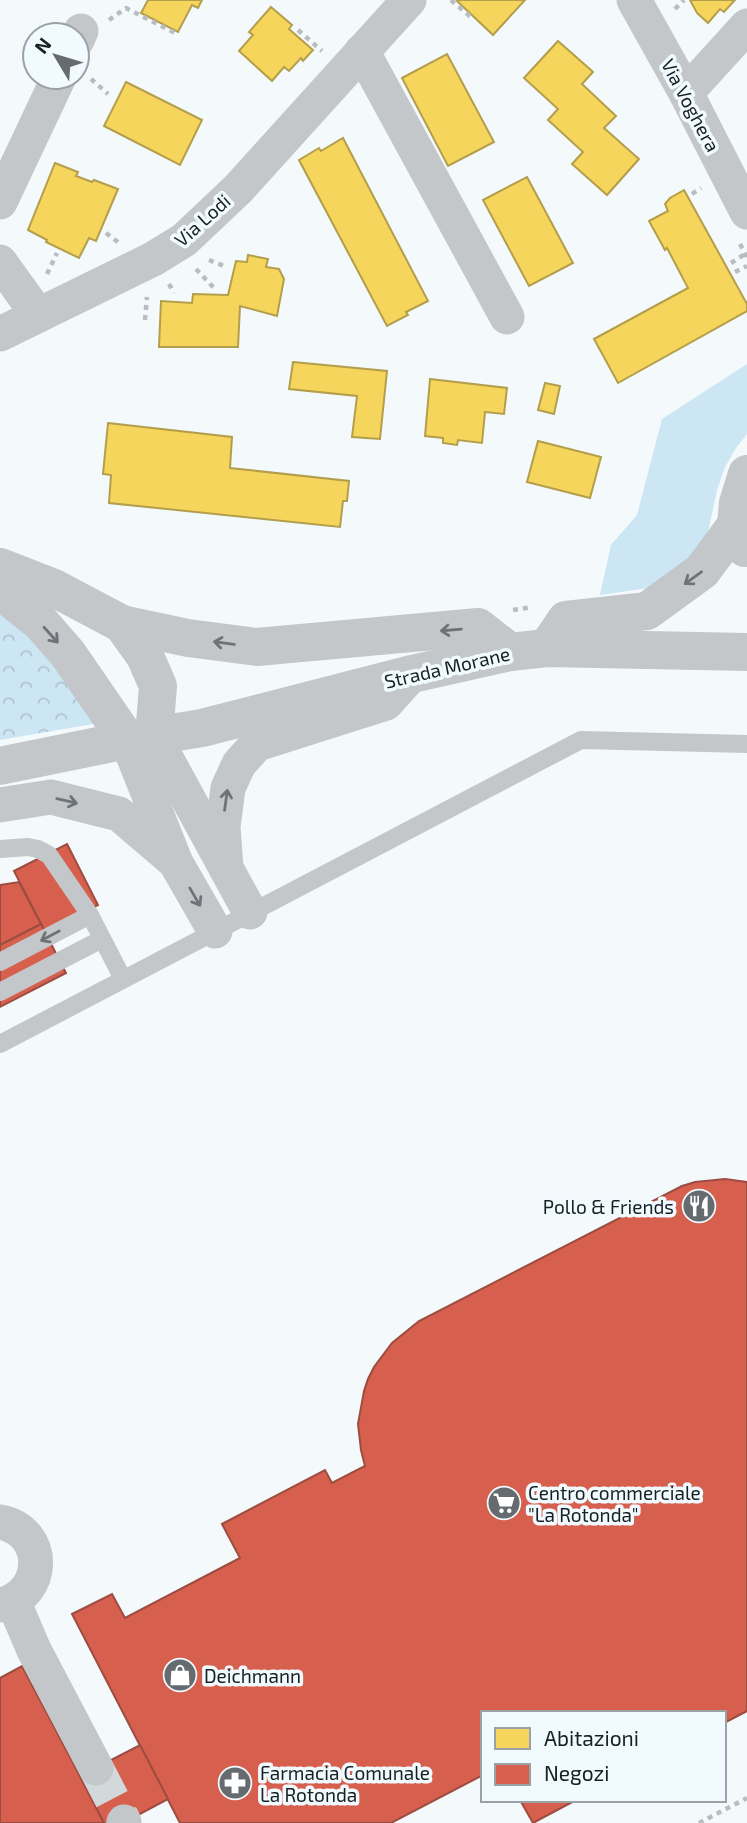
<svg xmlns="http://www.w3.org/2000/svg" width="747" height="1823" viewBox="0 0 747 1823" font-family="'Exo 2',sans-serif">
<defs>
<pattern id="park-crowns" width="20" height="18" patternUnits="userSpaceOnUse" patternTransform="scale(1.75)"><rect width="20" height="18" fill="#cce6f4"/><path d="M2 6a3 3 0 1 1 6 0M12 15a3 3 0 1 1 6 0" fill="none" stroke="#aec5d1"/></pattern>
</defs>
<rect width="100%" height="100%" fill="#f4f9fb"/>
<path fill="#cce6f4" d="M747 364V434L736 448 725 467 717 490 708 532 699 551 656 587 600 595 611 545 637 515 662 419Z"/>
<path fill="url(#park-crowns)" d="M0 609 39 631 105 722 0 740Z"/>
<g fill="#f6d55c" stroke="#b39e4b" stroke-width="2">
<path d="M148 0H202L198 8 192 5 178 32 141 13Z"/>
<path d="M459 0H525L493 35 457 1Z"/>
<path d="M690 0H735L724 12 720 9 708 23 697 13Z"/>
<path d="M271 7 292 25 289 29 313 50 303 61 301 58 289 71 284 67 272 81 239 51 253 35 249 32Z"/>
<path d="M558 41 592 71 593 72 582 84 616 116 604 128 639 159 607 195 572 164 583 152 548 120 558 109 524 78Z"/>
<path d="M447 54 494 142 448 166 402 78Z"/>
<path d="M126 82 202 120 180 165 104 126Z"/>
<path d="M343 138 428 301 406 312 408 315 387 326 299 160 319 148 321 151Z"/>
<path d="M55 163 78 172 76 176 92 182 94 180 118 189 96 241 89 238 79 258 46 242 47 240 28 230Z"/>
<path d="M527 177 573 263 529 286 483 200Z"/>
<path d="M684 190 747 304V311L618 383 594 339 688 288 667 248 665 250 649 221 668 211 665 204 670 198Z"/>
<path d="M248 255 268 259 266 267 279 269 284 279 277 316 240 306 238 347H159L161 301 192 303 193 294 228 295 236 261 247 262Z"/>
<path d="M293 362 387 371 380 439 352 437 357 396 289 389Z"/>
<path d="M430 379 507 388 504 414 485 412 482 443 458 440 457 445 443 443V438L425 436Z"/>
<path d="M545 383 560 386 554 414 538 410Z"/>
<path d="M108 423 232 437 230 468 349 481 347 501H343L340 527 109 503 111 475 103 474Z"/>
<path d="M538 441 601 457 590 498 527 482Z"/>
</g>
<g fill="#d6604d" stroke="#9d4c41" stroke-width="2">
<path d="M67 844 98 905 45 932 14 871Z"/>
<path d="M19 882 41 924 0 945V885Z"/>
<path d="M41 924 66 973 0 1007V945Z"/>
<path d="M725 1179 747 1182V1711L724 1723V1713H483V1775L391 1823H180L72 1614 112 1594 125 1618 240 1558 222 1524 325 1470 332 1483 365 1466 361 1450 358 1424 364 1391 368 1379 374 1367 392 1343 419 1321 682 1186 695 1182Z"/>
<path d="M22 1666 70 1757 104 1823H0V1678Z"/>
<path d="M140 1745 168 1799 123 1823H104L80 1776Z"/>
<path d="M520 1800H576L533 1823Z"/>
</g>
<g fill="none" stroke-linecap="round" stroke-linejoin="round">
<path stroke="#d3d8db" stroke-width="35" stroke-dasharray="35 18" stroke-linecap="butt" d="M96 1768 124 1822"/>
<g stroke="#babdc0" stroke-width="4.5" stroke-dasharray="5 5" stroke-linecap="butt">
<path d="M451 0 472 18"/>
<path d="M675 9 684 0"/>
<path d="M109 20 126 8 177 34"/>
<path d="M298 30 322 51"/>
<path d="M91 79 108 94"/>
<path d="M692 194 701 188"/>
<path d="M106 233 118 242"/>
<path d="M740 244 747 257"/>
<path d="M209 260 224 266"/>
<path d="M731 263 745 254"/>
<path d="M196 269 215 289"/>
<path d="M735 272 747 266"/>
<path d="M47 274 57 253"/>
<path d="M169 284 174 293"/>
<path d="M145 320 147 297"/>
<path d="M513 610 532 607"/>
<path d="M699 1823 747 1798"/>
</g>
<g stroke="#c4c7ca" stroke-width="18">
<path d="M0 849 28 847 38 849 49 855 90 915"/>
<path d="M0 962 90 915 123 979"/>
<path d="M0 992 102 939"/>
<path d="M0 1044 581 740 747 744"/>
</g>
<g stroke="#c4c7ca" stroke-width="35">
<path d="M634 0 686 93 747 212"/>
<path d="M77 40 81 31"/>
<path d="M362 51 507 317"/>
<path d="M686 93 747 26"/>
<path d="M0 202 59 77"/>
<path d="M0 262 38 315"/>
<path d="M0 334 153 259 184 240 238 189 409 0"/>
<path d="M154 736 250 912"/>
<path d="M127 740 176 863 215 931"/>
<path d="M0 805 51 797 119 814 173 860"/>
<path d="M226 868 223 827 228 788 239 764 257 744 386 703 412 674"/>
<path d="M0 1522C48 1531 47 1595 0 1605"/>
<path d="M13 1601 34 1650 96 1768"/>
<path d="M124 1822V1823"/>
</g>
<g stroke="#c4c7ca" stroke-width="38">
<path d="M745 548 736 525 738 503 747 474"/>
<path d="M0 567 54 588 122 624 145 656 158 686 154 736"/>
<path d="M0 590 41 623 68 654 127 740"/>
<path d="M122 624 188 638 257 647 478 627 510 652"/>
<path d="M547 648 566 620 647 611 702 571 736 525"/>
<path d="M0 766 127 740 202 728 412 674 510 652 547 648 747 652"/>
</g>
</g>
<defs><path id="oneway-shaft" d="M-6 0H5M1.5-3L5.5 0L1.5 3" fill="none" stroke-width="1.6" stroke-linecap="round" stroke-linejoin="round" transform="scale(1.75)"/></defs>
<g stroke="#6e7377">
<use href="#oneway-shaft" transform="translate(693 578) rotate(144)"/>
<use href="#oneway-shaft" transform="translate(451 630) rotate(175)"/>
<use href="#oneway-shaft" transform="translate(51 635) rotate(48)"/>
<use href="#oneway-shaft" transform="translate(224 643) rotate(-173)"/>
<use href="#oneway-shaft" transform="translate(226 800) rotate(-82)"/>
<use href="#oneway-shaft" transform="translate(67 801) rotate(13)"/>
<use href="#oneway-shaft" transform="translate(195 897) rotate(60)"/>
<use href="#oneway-shaft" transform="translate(50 936) rotate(152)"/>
</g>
<defs>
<symbol id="restaurant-disc" viewBox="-11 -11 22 22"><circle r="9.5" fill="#656b6f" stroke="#f1fafe"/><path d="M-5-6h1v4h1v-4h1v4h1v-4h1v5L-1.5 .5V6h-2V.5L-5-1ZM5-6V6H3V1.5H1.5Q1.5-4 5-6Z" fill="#fff"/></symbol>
<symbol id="supermarket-disc" viewBox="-11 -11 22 22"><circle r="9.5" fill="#656b6f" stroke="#f1fafe"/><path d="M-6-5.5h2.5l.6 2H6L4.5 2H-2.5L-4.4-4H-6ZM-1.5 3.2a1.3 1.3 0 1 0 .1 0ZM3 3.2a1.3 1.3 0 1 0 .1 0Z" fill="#fff"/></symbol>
<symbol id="shop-disc" viewBox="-11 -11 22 22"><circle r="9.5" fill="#656b6f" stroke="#f1fafe"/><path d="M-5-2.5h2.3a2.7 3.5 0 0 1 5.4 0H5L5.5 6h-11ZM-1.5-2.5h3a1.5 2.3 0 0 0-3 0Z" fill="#fff"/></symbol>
<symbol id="pharmacy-disc" viewBox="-11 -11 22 22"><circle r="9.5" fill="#656b6f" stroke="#f1fafe"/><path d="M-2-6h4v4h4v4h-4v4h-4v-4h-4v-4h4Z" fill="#fff"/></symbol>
</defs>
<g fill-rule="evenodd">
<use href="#restaurant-disc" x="680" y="1187" width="38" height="38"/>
<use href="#supermarket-disc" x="485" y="1484" width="38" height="38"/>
<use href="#shop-disc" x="161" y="1656" width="38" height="38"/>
<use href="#pharmacy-disc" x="216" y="1764" width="38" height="38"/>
</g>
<g text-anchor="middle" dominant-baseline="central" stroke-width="7" stroke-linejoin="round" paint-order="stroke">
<g font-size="19" fill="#181f24" stroke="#f1fafe">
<text transform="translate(691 105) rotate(62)">Via Voghera</text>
<text transform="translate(202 220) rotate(-42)">Via Lodi</text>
<text transform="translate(447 667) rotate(-13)">Strada Morane</text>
</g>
<g font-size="19" fill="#181f24" stroke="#f1fafe" text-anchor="start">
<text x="674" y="1206" text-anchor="end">Pollo &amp; Friends</text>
<text x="528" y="1492">Centro commerciale<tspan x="528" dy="22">"La Rotonda"</tspan></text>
<text x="204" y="1675">Deichmann</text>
<text x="260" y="1772">Farmacia Comunale<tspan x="260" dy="22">La Rotonda</tspan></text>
</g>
</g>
<rect x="481" y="1711" width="245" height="91" fill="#f1fafe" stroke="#9aa2a7" stroke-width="2"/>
<rect x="495" y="1728" width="35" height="21" fill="#f6d55c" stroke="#9aa2a7" stroke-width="2"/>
<text x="544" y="1746" font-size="21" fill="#181f24">Abitazioni</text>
<rect x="495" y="1764" width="35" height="21" fill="#d6604d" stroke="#9aa2a7" stroke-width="2"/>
<text x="544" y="1781" font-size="21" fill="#181f24">Negozi</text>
<g transform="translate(56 56) rotate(308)"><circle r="33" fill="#f1fafe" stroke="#9aa2a7" stroke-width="2"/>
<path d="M0-5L12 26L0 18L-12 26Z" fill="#656b6f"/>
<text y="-10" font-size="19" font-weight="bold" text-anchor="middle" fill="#181f24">N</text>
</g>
</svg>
